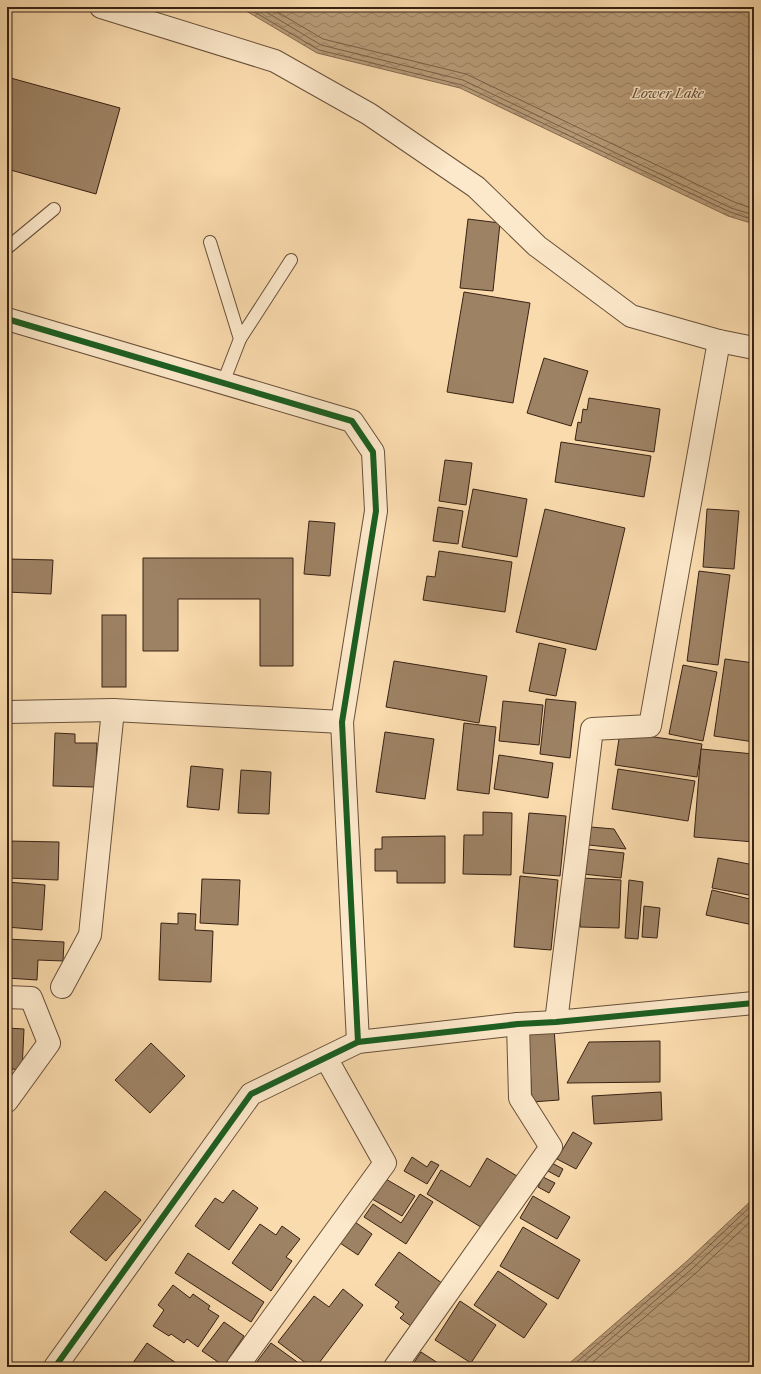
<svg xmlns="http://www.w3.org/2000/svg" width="761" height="1374" viewBox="0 0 761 1374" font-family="'Libre Caslon Text',serif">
<defs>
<pattern id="water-waves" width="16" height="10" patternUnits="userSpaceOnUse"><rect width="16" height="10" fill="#b89c79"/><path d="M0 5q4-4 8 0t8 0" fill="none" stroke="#977f62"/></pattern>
</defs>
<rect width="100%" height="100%" fill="#fadbad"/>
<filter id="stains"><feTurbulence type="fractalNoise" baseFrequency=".005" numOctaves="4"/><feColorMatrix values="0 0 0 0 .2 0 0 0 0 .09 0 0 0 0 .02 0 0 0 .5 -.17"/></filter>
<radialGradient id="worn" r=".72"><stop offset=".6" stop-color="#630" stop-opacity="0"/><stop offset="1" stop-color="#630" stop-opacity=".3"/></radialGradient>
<g fill="url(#water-waves)" stroke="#856b51">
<path d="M232 7H754V224L728 216 460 88 317 53 248 12Z"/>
<path d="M754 1198V1367H565L687 1261Z"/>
</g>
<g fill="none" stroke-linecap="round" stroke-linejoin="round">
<g stroke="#785f46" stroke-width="1">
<path d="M246 7 319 50 462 85 730 212 754 220"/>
<path d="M258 7 321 45 463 80 731 208 754 215"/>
<path d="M269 7 323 39 466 74 734 202 754 209"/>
<path d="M571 1367 690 1264 754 1203"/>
<path d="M578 1367 693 1268 754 1210"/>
<path d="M587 1367 697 1272 754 1218"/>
</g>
</g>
<g fill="#9d8264" stroke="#382214">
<path d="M7 77 120 108 96 194 7 169Z"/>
<path d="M468 219 500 223 493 291 460 288Z"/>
<path d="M464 292 530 303 513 403 447 392Z"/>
<path d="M544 358 588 371 571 426 527 413Z"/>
<path d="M589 398 660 409 654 452 575 440 578 422 581 423 583 409 587 410Z"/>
<path d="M561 442 651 456 644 497 555 482Z"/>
<path d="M445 460 472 463 466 505 439 501Z"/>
<path d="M473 489 527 499 517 557 462 547Z"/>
<path d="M438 507 463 511 458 544 433 541Z"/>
<path d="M545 509 625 528 596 650 516 632Z"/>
<path d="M707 509 739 511 734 569 703 567Z"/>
<path d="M309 521 335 523 330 576 304 574Z"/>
<path d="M439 551 512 562 505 612 423 600 427 576 435 577Z"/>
<path d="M143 558H293V666H260V599H178V651H143Z"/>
<path d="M7 559 53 560 51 594 7 592Z"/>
<path d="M699 571 730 575 718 665 687 661Z"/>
<rect x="102" y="615" width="24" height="72"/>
<path d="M539 643 566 649 556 696 529 691Z"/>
<path d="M725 659 754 663V742L714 736Z"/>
<path d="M394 661 487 676 479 723 386 707Z"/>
<path d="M683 665 717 672 703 741 669 734Z"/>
<path d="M546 699 576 702 570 758 540 754Z"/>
<path d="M503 701 543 705 539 745 499 741Z"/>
<path d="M464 723 496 727 489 794 457 790Z"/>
<path d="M385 732 434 739 425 799 376 792Z"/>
<path d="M620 732 702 744 697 777 615 765Z"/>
<path d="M55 733 75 734V743H97L95 787 53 786Z"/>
<path d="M701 749 754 754V842L694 837Z"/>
<path d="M499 755 553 763 548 798 494 789Z"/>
<path d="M191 766 223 769 219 810 187 807Z"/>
<path d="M618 769 695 781 688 821 612 809Z"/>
<path d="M241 770 271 772 269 814 238 813Z"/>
<path d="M483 812 512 813 511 875 463 874 464 835H483Z"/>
<path d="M529 813 566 816 560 876 523 873Z"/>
<path d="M591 827 614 829 626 849 589 845Z"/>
<path d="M445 836V883H397V871H375V849H382V837Z"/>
<path d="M7 841 59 842 58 880 7 878Z"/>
<path d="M586 849 624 853 621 878 583 874Z"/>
<path d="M718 858 754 865V896L712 888Z"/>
<path d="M520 876 558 880 551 950 514 947Z"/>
<path d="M581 878 621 880 619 928 580 927Z"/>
<path d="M202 879 240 880 238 925 200 923Z"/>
<path d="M629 880 643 882 638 939 625 938Z"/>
<path d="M7 882 45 885 42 930 7 927Z"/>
<path d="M712 890 754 900 753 925 706 915Z"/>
<path d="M644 906 660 908 657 938 642 937Z"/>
<path d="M178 913 196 914 195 930 213 931 211 982 159 980 161 923 178 924Z"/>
<path d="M7 939 64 942 63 961 38 960 37 980 7 978Z"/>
<path d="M7 1028 24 1029 22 1070 12 1069 11 1080 7 1079Z"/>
<path d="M554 1028 559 1100 532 1102 528 1029Z"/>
<path d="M660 1041V1082L567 1083 589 1042Z"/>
<path d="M151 1043 185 1076 150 1113 115 1080Z"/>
<path d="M661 1092 662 1120 594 1124 592 1096Z"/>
<path d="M573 1132 592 1143 576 1169 557 1159Z"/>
<path d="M412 1157 427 1167 431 1161 439 1165 427 1184 404 1171Z"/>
<path d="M487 1158 517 1176 484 1229 427 1194 441 1170 470 1187Z"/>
<path d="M552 1163 563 1169 559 1177 548 1171Z"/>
<path d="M543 1177 555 1183 549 1193 538 1187Z"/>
<path d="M384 1178 415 1196 402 1216 372 1199Z"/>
<path d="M233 1190 258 1208 229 1250 195 1226 215 1198 223 1203Z"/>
<path d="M105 1191 141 1220 106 1261 70 1232Z"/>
<path d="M420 1194 433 1202 406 1244 364 1217 373 1204 401 1223Z"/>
<path d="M533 1196 570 1217 557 1239 520 1218Z"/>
<path d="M355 1222 372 1234 358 1255 340 1243Z"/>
<path d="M260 1224 276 1235 282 1226 300 1239 286 1257 292 1261 271 1291 232 1263Z"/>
<path d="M523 1227 580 1260 558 1299 500 1266Z"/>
<path d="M399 1252 446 1286 415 1329 400 1318 404 1314 395 1307 399 1302 375 1285Z"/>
<path d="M188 1253 264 1302 251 1322 175 1273Z"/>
<path d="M498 1271 547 1304 524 1338 474 1305Z"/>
<path d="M173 1285 190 1298 193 1294 210 1306 208 1309 219 1316 198 1347 187 1339 184 1343 171 1334 169 1336 153 1326 164 1310 158 1305Z"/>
<path d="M343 1289 363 1305 316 1367H311L278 1342 314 1296 329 1307Z"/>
<path d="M460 1301 496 1325 471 1363 435 1340Z"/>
<path d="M224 1322 244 1336 224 1366 202 1351Z"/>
<path d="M147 1343 182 1367H130Z"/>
<path d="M271 1343 300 1364 298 1367H253Z"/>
<path d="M421 1352 444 1367H411Z"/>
</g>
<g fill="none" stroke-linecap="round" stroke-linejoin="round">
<defs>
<g id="lane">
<path d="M210 242 240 339 223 383"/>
<path d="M7 248 54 209"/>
<path d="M240 339 291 260"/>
</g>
<g id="street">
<path d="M101 7 275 61 369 114 476 187 537 246 631 316 719 341 754 348"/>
<path d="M7 319 352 421 373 452 376 511 342 722 358 1042"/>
<path d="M7 712 113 710 342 722"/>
<path d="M62 987 90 935 113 710"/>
<path d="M7 997 31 998 49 1043 7 1101"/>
<path d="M556 1022 592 729 650 726 719 341"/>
<path d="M55 1367 251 1094 358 1042 518 1024 556 1022 754 1003"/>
<path d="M237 1367 385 1163 326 1058"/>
<path d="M395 1367 551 1147 520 1098 518 1024"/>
</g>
</defs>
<use href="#lane" stroke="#68503a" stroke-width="14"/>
<use href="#street" stroke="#68503a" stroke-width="24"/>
<use href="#lane" stroke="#fce8ca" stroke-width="12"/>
<use href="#street" stroke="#fce8ca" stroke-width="22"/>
<defs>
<g id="cycleway">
<path d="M7 319 352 421 373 452 376 511 342 722 358 1042"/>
<path d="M55 1367 251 1094 358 1042 518 1024 556 1022 754 1003"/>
</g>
</defs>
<use href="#cycleway" stroke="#fce8ca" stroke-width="8"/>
<use href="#cycleway" stroke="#1b5e20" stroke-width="6"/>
</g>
<g text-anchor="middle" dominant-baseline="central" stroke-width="3" stroke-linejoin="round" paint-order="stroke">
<g font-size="13" font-style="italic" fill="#654d37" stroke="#fce8ca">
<text x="668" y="93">Lower Lake</text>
</g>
</g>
<rect width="761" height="1374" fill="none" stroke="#fadbad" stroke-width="24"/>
<rect x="8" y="8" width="745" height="1358" fill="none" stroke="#382214" stroke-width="2"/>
<rect x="12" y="12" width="737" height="1350" fill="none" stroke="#382214"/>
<rect width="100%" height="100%" filter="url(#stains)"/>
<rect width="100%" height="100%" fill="url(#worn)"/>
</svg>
